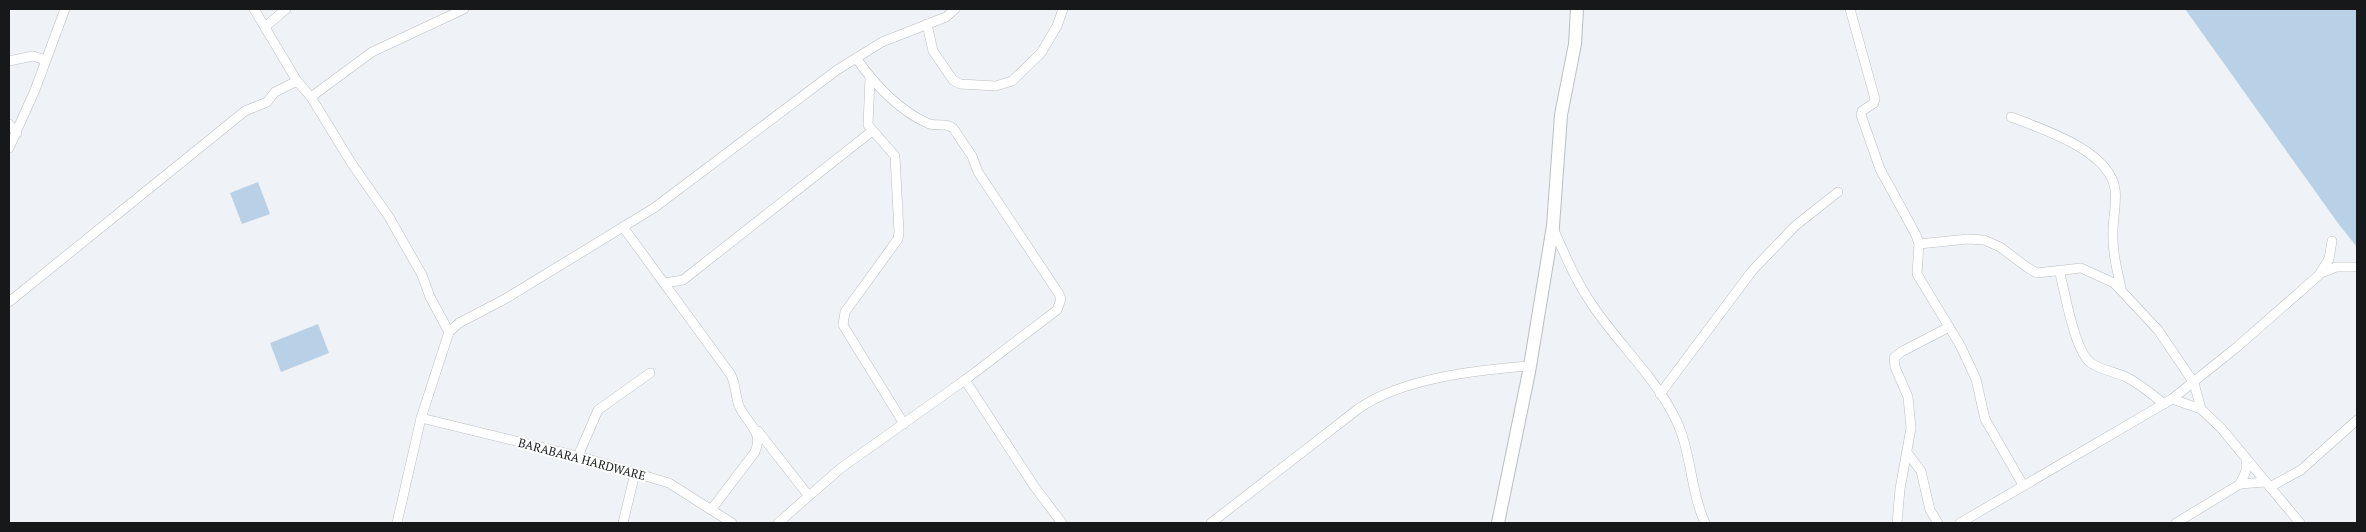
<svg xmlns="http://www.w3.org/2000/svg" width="2366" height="532" viewBox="0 0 2366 532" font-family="'PT Serif',serif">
<rect width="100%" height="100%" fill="#eff2f6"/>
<g fill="#b9d1e6">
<path d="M2185 9H2357V247L2340 226Z"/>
<path d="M258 182 270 214 242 224 230 193Z"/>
<path d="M318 324 329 353 281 372 270 343Z"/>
</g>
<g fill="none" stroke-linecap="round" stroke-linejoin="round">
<defs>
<g id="street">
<path d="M254 9 297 81 311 97 352 164 389 217 422 275 430 297 449 332"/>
<path d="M1850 9 1875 99 1874 103 1862 111 1861 115 1880 169 1916 235 1919 244 1917 274 1960 345 1976 379 1985 419 2023 485"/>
<path d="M927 24 933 51 953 80 960 84 996 86 1012 81 1041 53 1057 26 1063 9"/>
<path d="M265 27 286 9"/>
<path d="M9 61 33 56 45 60"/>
<path d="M870 78 868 125 895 156 899 232 898 239 845 312 843 325 904 424"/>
<path d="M311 97 372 52 464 9"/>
<path d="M2011 117C2042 129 2109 150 2115 189 2117 203 2113 217 2113 231 2112 250 2117 270 2121 288"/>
<path d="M9 124 17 133"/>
<path d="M9 148 35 90 65 9"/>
<path d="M623 227 731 375C736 385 735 395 739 406 747 424 764 431 755 452L711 510"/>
<path d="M1553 228C1565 255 1576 282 1593 306 1618 343 1652 374 1673 414 1692 448 1689 488 1705 523"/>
<path d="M1919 244 1968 239 1984 240 2000 247 2028 268 2037 273 2081 268 2114 283 2158 330 2194 383 2201 409"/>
<path d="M2059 270C2065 291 2074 351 2091 363 2101 370 2115 372 2126 377 2140 384 2152 394 2164 404"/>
<path d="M2321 273 2336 267H2354"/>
<path d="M664 283 683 280 871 132"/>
<path d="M9 302 245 111 267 102 275 92 297 81"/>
<path d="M965 380 1034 486 1062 523"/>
<path d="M1660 394 1752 271 1795 226 1838 192"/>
<path d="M2172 399 2201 409 2221 428 2300 523"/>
<path d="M421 418 578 456 669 483 732 523"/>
<path d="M758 431 808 495"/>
<path d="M1908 454 1921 471 1930 510 1938 523"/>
<path d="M578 456 598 410 650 373"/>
<path d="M2240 484 2246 471V461"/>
<path d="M2270 487 2301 470 2357 420"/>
<path d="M397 523 421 418 449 332 459 323 505 299 654 208 837 70 882 42 946 17 955 9"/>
<path d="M623 523 635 473"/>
<path d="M778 523 841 468 965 380 1057 310 1061 299 1059 294 978 172 972 156 953 128C945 122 935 127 927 123 897 109 875 85 856 58"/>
<path d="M1211 523 1358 409C1402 378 1477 370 1530 366"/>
<path d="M1897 523 1900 489 1911 428 1908 397 1895 367 1894 358 1901 352 1949 327"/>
<path d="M1960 523 2172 399 2237 347 2319 275 2329 259 2332 241"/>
<path d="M2176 523 2240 484 2265 482"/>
</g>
<path id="secondary" d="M1498 523 1529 372 1553 226 1561 115 1575 44 1577 9"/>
</defs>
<use href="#street" stroke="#babec1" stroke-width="10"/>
<use href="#secondary" stroke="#babec1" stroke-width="14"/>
<use href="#street" stroke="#fff" stroke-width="9"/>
<use href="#secondary" stroke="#fff" stroke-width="12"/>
</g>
<g text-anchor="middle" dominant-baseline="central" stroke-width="4" stroke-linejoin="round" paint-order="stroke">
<g font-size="12" fill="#161819" stroke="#fff">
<text transform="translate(582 459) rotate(15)">BARABARA HARDWARE</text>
</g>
</g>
<rect width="2366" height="532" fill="none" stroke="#161819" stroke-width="20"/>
</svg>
